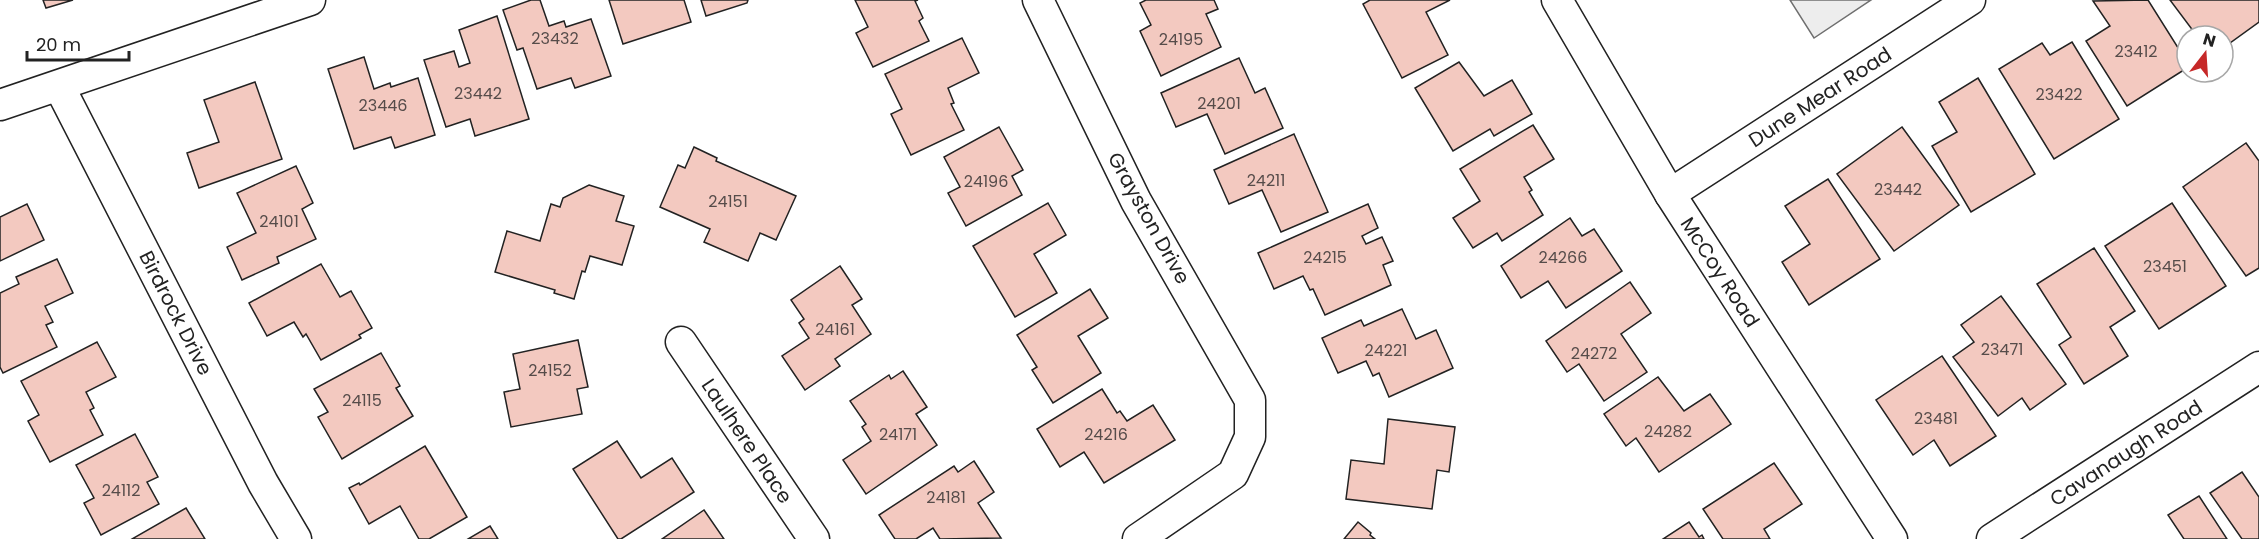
<svg xmlns="http://www.w3.org/2000/svg" width="2259" height="539" viewBox="0 0 2259 539" font-family="Poppins,sans-serif">
<rect width="100%" height="100%" fill="#fff"/>
<path fill="#ededed" stroke="#6f6f6f" stroke-width="1.5" d="M1790 0H1871L1814 38Z"/>
<g fill="#f3c9c0" stroke="#222" stroke-width="1.5">
<path d="M43 0H73L46 8Z"/>
<path d="M531 0H540L549 26 564 21 566 27 591 19 611 76 575 88 571 78 537 89 523 48 517 50 503 10Z"/>
<path d="M609 0H684L691 22 623 44Z"/>
<path d="M701 0H748L747 3 706 16Z"/>
<path d="M855 0H918L915 1 923 18 919 21 929 41 873 67 856 33 868 27Z"/>
<path d="M1146 0H1214L1218 9 1206 14 1221 47 1161 76 1140 31 1151 25 1140 3Z"/>
<path d="M1370 0H1450L1426 12 1448 55 1402 78 1363 4Z"/>
<path d="M2148 0 2187 62V68L2127 106 2086 41 2110 26 2093 1Z"/>
<path d="M2170 0H2259V22L2223 48V36H2197Z"/>
<path d="M497 16 529 119 475 136 470 119 446 127 424 60 454 51 459 67 470 63 459 30Z"/>
<path d="M962 38 979 73 948 88 954 103 951 104 964 130 911 155 891 114 902 109 885 74Z"/>
<path d="M2072 42 2119 119 2054 159 1999 69 2042 43 2050 55Z"/>
<path d="M364 57 374 89 390 83 391 87 418 78 435 135 395 148 391 137 354 149 328 69Z"/>
<path d="M1239 58 1255 93 1265 88 1283 128 1225 154 1207 114 1176 127 1161 93Z"/>
<path d="M1459 62 1484 96 1512 80 1532 114 1494 136 1490 129 1453 151 1415 88Z"/>
<path d="M1978 78 2035 174 1971 212 1932 146 1957 132 1939 102Z"/>
<path d="M255 82 282 159 199 188 187 153 219 142 204 100Z"/>
<path d="M1533 125 1554 159 1524 177 1532 190 1529 192 1543 215 1502 241 1497 233 1473 248 1453 218 1480 201 1460 169Z"/>
<path d="M999 127 1023 170 1012 176 1022 195 966 226 948 193 960 187 944 157Z"/>
<path d="M1902 127 1959 205 1894 251 1837 174Z"/>
<path d="M1294 134 1328 212 1281 232 1262 190 1229 204 1214 170Z"/>
<path d="M2246 143 2259 161V268L2246 276 2183 187Z"/>
<path d="M694 147 717 158 716 161 796 196 776 240 760 233 748 261 704 242 710 229 660 207 678 165 685 168Z"/>
<path d="M296 166 313 203 302 209 316 239 277 257 279 263 242 280 227 247 256 233 237 193Z"/>
<path d="M1828 179 1880 259 1809 305 1782 262 1810 244 1785 206Z"/>
<path d="M589 185 624 196 616 221 634 226 622 265 590 256 585 272 582 271 574 299 554 293 555 290 495 272 507 231 540 241 551 204 560 207 563 198Z"/>
<path d="M1048 203 1066 235 1034 254 1057 293 1015 317 973 246Z"/>
<path d="M2172 203 2226 286 2159 329 2105 246Z"/>
<path d="M27 204 44 240 0 261V217Z"/>
<path d="M1368 204 1378 228 1362 236 1366 244 1382 237 1393 261 1383 265 1391 285 1325 315 1313 289 1310 290 1303 276 1274 289 1258 253Z"/>
<path d="M1570 218 1582 236 1594 229 1622 271 1566 308 1548 281 1521 298 1501 266Z"/>
<path d="M2094 248 2135 311 2110 327 2128 356 2084 384 2059 345 2071 337 2037 284Z"/>
<path d="M57 259 73 293 45 306 53 322 46 325 57 347 3 373 0 367V293L19 284 16 277Z"/>
<path d="M321 264 340 297 351 291 372 328 359 335 361 338 321 360 306 334 303 337 294 322 267 336 249 303Z"/>
<path d="M840 266 862 299 852 305 871 334 835 359 840 366 805 390 782 356 809 338 799 323 804 319 791 300Z"/>
<path d="M1630 282 1651 313 1621 334 1647 372 1604 401 1579 364 1567 372 1546 341Z"/>
<path d="M1090 289 1108 318 1078 336 1101 373 1053 403 1032 370 1037 367 1017 335Z"/>
<path d="M2001 296 2066 384 2030 410 2022 398 1998 416 1953 357 1974 342 1961 325Z"/>
<path d="M1402 309 1416 339 1436 330 1453 368 1389 397 1379 373 1373 376 1366 361 1338 373 1322 338 1361 320 1364 326Z"/>
<path d="M578 340 588 387 577 389 582 414 511 427 504 392 520 389 513 354Z"/>
<path d="M97 342 116 377 86 392 94 408 90 410 103 435 50 462 28 421 39 415 21 381Z"/>
<path d="M381 353 400 386 396 388 413 416 342 459 318 417 328 412 314 389Z"/>
<path d="M1942 356 1996 436 1950 466 1934 440 1913 455 1876 400Z"/>
<path d="M903 371 927 407 916 414 937 445 866 494 843 460 871 441 862 427 866 424 850 401 889 375 891 379Z"/>
<path d="M1658 377 1684 411 1710 394 1731 424 1659 472 1636 438 1626 446 1604 414Z"/>
<path d="M1102 389 1117 413 1120 411 1127 421 1153 405 1175 440 1104 483 1084 452 1060 467 1037 429Z"/>
<path d="M1388 419 1455 427 1449 472 1437 470 1432 509 1346 499 1351 460 1384 464Z"/>
<path d="M135 434 158 477 147 482 159 504 101 535 84 503 94 498 76 465Z"/>
<path d="M617 441 641 478 672 458 694 492 621 539H618L573 469Z"/>
<path d="M425 446 467 517 429 539H419L400 506 369 524 349 488 359 483 360 485Z"/>
<path d="M974 461 994 492 978 503 1001 538 940 539 933 528 916 539H895L879 515 954 466 958 472Z"/>
<path d="M1774 463 1802 504 1764 529 1770 539H1723L1703 509Z"/>
<path d="M2242 472 2259 497V539H2242L2210 493Z"/>
<path d="M2199 496 2227 539H2184L2168 515Z"/>
<path d="M186 508 205 539H132Z"/>
<path d="M704 510 724 539H662Z"/>
<path d="M1358 522 1371 533 1370 535 1375 539H1344Z"/>
<path d="M1689 522 1699 537 1702 535 1704 539H1663Z"/>
<path d="M490 526 498 539H468Z"/>
</g>
<g fill="none" stroke-linecap="round" stroke-linejoin="round">
<defs>
<g id="street">
<path d="M1038 0 1136 201 1250 400V437L1233 474 1138 539"/>
<path d="M1557 0 1670 194 1892 539"/>
<path d="M59 86 263 483 296 539"/>
<path d="M0 105 310 0"/>
<path d="M1670 194 1970 0"/>
<path d="M681 342 814 539"/>
<path d="M1992 539 2259 367"/>
</g>
</defs>
<use href="#street" stroke="#222" stroke-width="33"/>
<use href="#street" stroke="#fff" stroke-width="30"/>
</g>
<g text-anchor="middle" dominant-baseline="central" stroke-width="4.5" stroke-linejoin="round" paint-order="stroke">
<g font-size="16" fill="#564c4a">
<text x="555" y="38">23432</text>
<text x="1181" y="39">24195</text>
<text x="2136" y="51">23412</text>
<text x="478" y="93">23442</text>
<text x="2059" y="94">23422</text>
<text x="1219" y="103">24201</text>
<text x="383" y="105">23446</text>
<text x="1266" y="180">24211</text>
<text x="986" y="181">24196</text>
<text x="1898" y="189">23442</text>
<text x="728" y="201">24151</text>
<text x="279" y="221">24101</text>
<text x="1325" y="257">24215</text>
<text x="1563" y="257">24266</text>
<text x="2165" y="266">23451</text>
<text x="835" y="329">24161</text>
<text x="2002" y="349">23471</text>
<text x="1386" y="350">24221</text>
<text x="1594" y="353">24272</text>
<text x="550" y="370">24152</text>
<text x="362" y="400">24115</text>
<text x="1936" y="418">23481</text>
<text x="1668" y="431">24282</text>
<text x="898" y="434">24171</text>
<text x="1106" y="434">24216</text>
<text x="121" y="490">24112</text>
<text x="946" y="497">24181</text>
</g>
<g font-size="20" fill="#222" stroke="#fff">
<text transform="translate(1820 97) rotate(-33)">Dune Mear Road</text>
<text transform="translate(1149 218) rotate(61)">Grayston Drive</text>
<text transform="translate(1720 272) rotate(57)">McCoy Road</text>
<text transform="translate(176 313) rotate(63)">Birdrock Drive</text>
<text transform="translate(747 441) rotate(56)">Laulhere Place</text>
<text transform="translate(2126 453) rotate(-33)">Cavanaugh Road</text>
</g>
</g>
<g transform="translate(2205 54) rotate(17)"><circle r="28" fill="#ffffff" stroke="#a7a7a7" stroke-width="1.5"/>
<path d="M0-4.5L10 22L0 15L-10 22Z" fill="#c62828"/>
<text y="-9" font-size="16" font-weight="bold" text-anchor="middle" fill="#222222">N</text>
</g>
<path d="M27 51v9h102v-9" fill="none" stroke="#222222" stroke-width="3"/>
<text x="36" y="51" font-size="18" fill="#222222" stroke="#ffffff" stroke-width="4.5" paint-order="stroke">20 m</text>
</svg>
